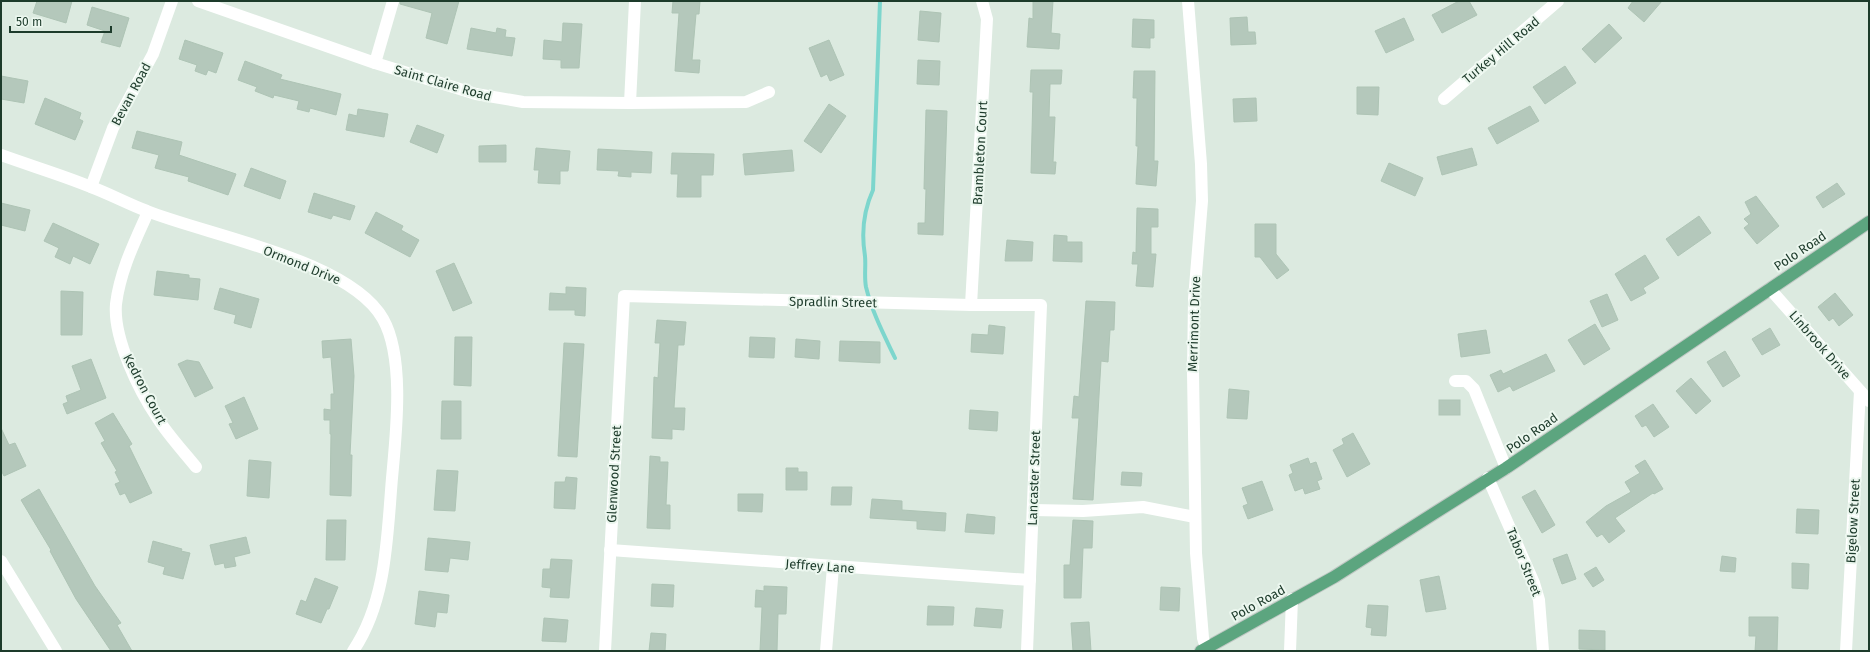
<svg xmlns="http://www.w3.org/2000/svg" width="1870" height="652" viewBox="0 0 1870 652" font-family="'Fira Sans',sans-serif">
<rect width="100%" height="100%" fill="#dceae0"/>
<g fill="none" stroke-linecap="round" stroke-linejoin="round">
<path stroke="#7dd6cd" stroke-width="4" d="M880 1 873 190C863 212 861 232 865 256 866 266 864 277 866 287 872 312 884 335 895 358"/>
</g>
<g fill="#b4c8bb" stroke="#aec4b5">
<path d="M37 1H72L66 23 33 13Z"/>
<path d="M400 1H459L447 44 426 38 432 13 400 4Z"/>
<path d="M673 1H700L699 14H696L692 60H700L699 73 675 71 679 13H672Z"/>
<path d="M1033 1H1053L1051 33 1060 34 1059 49 1027 47 1029 18 1033 19Z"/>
<path d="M1459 1H1469L1477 15 1442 33 1432 15Z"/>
<path d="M1633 1H1662L1644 22 1628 8Z"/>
<path d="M92 7 129 18 120 47 101 42 105 31 87 25Z"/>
<path d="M920 11 941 13 939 42 918 40Z"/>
<path d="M1247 17 1248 32H1255L1256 44 1231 45 1230 18Z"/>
<path d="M1404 18 1414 40 1386 53 1375 31Z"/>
<path d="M1133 19 1154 20V38H1150V48L1132 47Z"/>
<path d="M563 23 582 24 579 68H561V60L543 59 544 40 562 42Z"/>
<path d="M1609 24 1622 38 1595 63 1582 49Z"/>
<path d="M471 28 496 33 497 28 506 30 505 37 515 38 512 56 467 49Z"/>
<path d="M185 40 223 53 216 73 208 70 206 75 195 71 197 65 179 59Z"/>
<path d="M829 40 844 75 830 81 827 74 821 77 809 48Z"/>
<path d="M918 60 940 61 939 85 917 84Z"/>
<path d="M245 61 282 75 280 79 341 94 336 115 310 108 309 112 297 109 299 101 274 95 273 98 255 91 257 87 238 80Z"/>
<path d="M1565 66 1576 83 1545 104 1533 87Z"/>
<path d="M1031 70H1062L1061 84H1050L1049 117H1055L1053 162H1056L1055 174 1031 173 1033 92H1030Z"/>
<path d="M1134 71H1155L1154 161H1158L1156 186 1136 184 1138 146H1136L1137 98H1133Z"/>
<path d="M1 76 28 81 24 103 1 99Z"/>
<path d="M1357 87H1379L1378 115 1357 114Z"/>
<path d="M45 98 81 113 79 119 83 121 75 140 35 124Z"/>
<path d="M1256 98 1257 121 1234 122 1233 99Z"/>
<path d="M829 104 846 116 821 153 804 141Z"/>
<path d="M1530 106 1539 121 1497 144 1488 128Z"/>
<path d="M358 109 388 114 384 137 346 130 349 114 357 116Z"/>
<path d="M926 110 947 111 943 235 918 234V223H925L926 189H924Z"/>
<path d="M417 125 444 135 437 153 410 142Z"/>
<path d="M137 131 182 142 179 155 236 174 228 195 188 181 189 177 155 168 159 155 132 148Z"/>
<path d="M506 145V162H479V146Z"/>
<path d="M536 148 570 151 568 171H560V184L538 183 539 170H534Z"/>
<path d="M1472 148 1477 165 1442 175 1437 157Z"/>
<path d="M598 149 652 152 651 173 631 172V177L618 176 619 171 597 170Z"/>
<path d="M792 150 794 171 745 175 743 154Z"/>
<path d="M672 153 714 154 713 175H701V197H677L678 174H671Z"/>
<path d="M1389 163 1423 178 1415 196 1381 181Z"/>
<path d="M251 168 286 181 280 199 244 186Z"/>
<path d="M1837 183 1845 194 1823 208 1816 197Z"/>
<path d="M314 193 355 206 350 220 333 215 331 219 308 212Z"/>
<path d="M1756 196 1779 226 1757 244 1744 228 1749 224 1744 219 1751 214 1745 202Z"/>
<path d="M1 203 30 210 25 231 1 225Z"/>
<path d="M1137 208 1158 209V227H1151V254H1156L1153 287 1136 286 1138 264H1132L1133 252 1136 253Z"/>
<path d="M376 212 403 226 401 230 419 240 410 257 365 233Z"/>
<path d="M1699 216 1711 233 1678 256 1666 239Z"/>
<path d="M53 223 99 244 90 264 73 256 70 264 55 257 59 248 44 241Z"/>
<path d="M1255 224H1276V254L1289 270 1277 279 1260 257H1255Z"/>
<path d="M1054 235 1067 236V242H1082V262L1053 261Z"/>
<path d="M1007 240 1033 242 1032 261H1005Z"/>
<path d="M1645 255 1659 278 1643 288 1646 293 1631 301 1615 274Z"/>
<path d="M454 263 472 303 453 311 436 271Z"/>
<path d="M157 271 189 275V278L200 279 198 300 154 295Z"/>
<path d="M566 287 586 288 585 316 575 315V310H549L550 293 566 294Z"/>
<path d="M220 288 259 299 251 328 234 323 236 315 214 309Z"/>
<path d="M61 291 83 292 82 335H61Z"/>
<path d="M1835 293 1853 315 1839 326 1833 318 1829 321 1818 307Z"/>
<path d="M1607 294 1618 320 1602 327 1590 301Z"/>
<path d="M1086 301 1115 302 1114 330H1110L1108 362 1101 361 1093 500 1073 499 1079 418H1072L1074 396 1079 397Z"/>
<path d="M657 320 686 322 684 345H678L674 408H685L684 430 672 429V439L652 438 654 377 658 378 660 343H655Z"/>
<path d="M1595 324 1610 349 1584 365 1568 340Z"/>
<path d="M989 325 1005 327 1003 354 971 352 972 334 988 335Z"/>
<path d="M1770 328 1780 345 1762 355 1752 339Z"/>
<path d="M1486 330 1490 353 1461 357 1458 334Z"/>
<path d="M455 337H472L471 386 454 385Z"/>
<path d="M750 337 775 338 774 358 749 357Z"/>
<path d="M351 339 354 376 350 455H352L351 496 330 495 331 434H330V420H324V409L331 410V394H334L331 357 323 358 322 341Z"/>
<path d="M796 339 820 341 819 359 795 357Z"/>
<path d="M840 341 880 342V363L839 361Z"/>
<path d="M564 343 584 344 577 457 558 456Z"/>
<path d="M1725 351 1740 376 1723 387 1707 362Z"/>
<path d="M1546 354 1555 371 1513 391 1510 386 1498 392 1490 375 1501 370 1503 374Z"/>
<path d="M91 359 106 398 67 414 63 404 68 402 66 396 81 390 72 366Z"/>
<path d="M187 360 199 362 213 388 195 397 178 364Z"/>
<path d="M1691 378 1711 401 1696 414 1676 391Z"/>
<path d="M1229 389 1249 391 1247 419 1227 418Z"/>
<path d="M244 397 258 429 236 439 229 424 233 423 225 406Z"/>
<rect x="1439" y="400" width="21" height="15"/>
<path d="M442 401H461V439H441Z"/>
<path d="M1653 404 1669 427 1654 437 1646 425 1642 427 1635 416Z"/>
<path d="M970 410 998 412 997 431 969 429Z"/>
<path d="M113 413 132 444 129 446 152 493 130 503 125 493 120 495 115 484 120 482 115 472 117 471 101 443 105 441 95 423Z"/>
<path d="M1 428 9 445 15 443 26 466 4 476 1 470Z"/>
<path d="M1353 433 1370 464 1347 477 1333 450 1344 444 1342 439Z"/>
<path d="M650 456 660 457V462H668L666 505H670V529L647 528Z"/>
<path d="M1308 458 1310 464 1316 462 1322 479 1317 481 1320 489 1305 494 1303 488 1295 491 1289 475 1293 473 1290 465Z"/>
<path d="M249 460 271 462 269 498 247 496Z"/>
<path d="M1645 460 1663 489 1654 494 1653 493 1615 518 1625 531 1609 543 1602 534 1597 537 1586 522 1606 506 1631 492 1625 482 1640 473 1635 466Z"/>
<path d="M786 468H798V472H807V490H786Z"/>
<path d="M437 470 458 471 455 511 434 510Z"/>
<path d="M1122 472 1142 473 1141 486 1121 485Z"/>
<path d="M566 477 577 478 575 509 554 508 555 482H565Z"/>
<path d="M1262 481 1273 510 1248 519 1243 506 1248 504 1242 488Z"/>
<path d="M832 487H852L851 505H831Z"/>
<path d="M39 489 95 586 121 623 117 625 132 651H111L76 599 50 551 51 550 21 500Z"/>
<path d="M1535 490 1555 525 1542 533 1522 497Z"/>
<path d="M738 494H763L762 512 738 511Z"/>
<path d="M872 499 902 501V510L946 513 945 531 917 529V521L870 518Z"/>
<path d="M1797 509 1819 510 1818 534 1796 533Z"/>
<path d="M967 514 995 517 994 534 965 532Z"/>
<path d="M327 520H346L345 560H326Z"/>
<path d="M1073 520 1093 521 1092 548H1083L1081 598H1064V565H1070Z"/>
<path d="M246 537 250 553 234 557 236 566 225 568 224 563 215 565 210 545Z"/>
<path d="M428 538 470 542 468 560 450 558 448 572 425 570Z"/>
<path d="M153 541 182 549 181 551 190 553 183 579 163 574 165 567 148 562Z"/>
<path d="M1567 554 1576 579 1562 584 1553 559Z"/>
<path d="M1722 556 1736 558 1735 572 1720 571Z"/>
<path d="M551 559 572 560 569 598 550 597 551 588 542 587 543 569H550Z"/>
<path d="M1792 563 1809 564 1808 589 1792 588Z"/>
<path d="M1596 567 1604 580 1593 587 1584 574Z"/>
<path d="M1439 576 1446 609 1426 612 1420 580Z"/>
<path d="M315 578 338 587 329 609H327L321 623 296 614 301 600 306 602Z"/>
<path d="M652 584 674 585 673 607 651 606Z"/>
<path d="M764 586 787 587 786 614H778L777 651H760L762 607H755L756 590 764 591Z"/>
<path d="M1161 587 1180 588 1179 611 1160 610Z"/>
<path d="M419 591 449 595 447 613 437 612 435 627 415 624Z"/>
<path d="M1368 605 1388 606 1386 636 1371 635 1372 628 1366 627Z"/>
<path d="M928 606 954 607 953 625H927Z"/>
<path d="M976 608 1003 610 1001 628 974 626Z"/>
<path d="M1749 617H1778L1777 651H1755L1756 636H1749Z"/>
<path d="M544 618 568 620 566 642 542 641Z"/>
<path d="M1089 622 1091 651H1073L1071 623Z"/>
<path d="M1579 630 1605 631V650L1579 649Z"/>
<path d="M651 633 666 634 665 651H649Z"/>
</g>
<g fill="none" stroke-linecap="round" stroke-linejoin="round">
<defs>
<path id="major" d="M1201 651 1334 577 1433 514 1506 468 1869 222"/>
</defs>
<use href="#major" stroke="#c0c8c4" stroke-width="14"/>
<g stroke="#fff" stroke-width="12">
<path d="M198 1 375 63 476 94 523 102 630 103 746 102 769 92"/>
<path d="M1188 1 1201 164 1202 201 1194 299 1193 373 1196 553 1203 638 1206 648"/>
<path d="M375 63 393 1"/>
<path d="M1444 99 1558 1"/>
<path d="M630 103 635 1"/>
<path d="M1 155C31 166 62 175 91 187 110 194 128 204 147 211 210 236 350 260 383 319 405 358 396 434 392 478 387 536 387 601 353 651"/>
<path d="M91 187 113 128 153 54 172 1"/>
<path d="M148 212C135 241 120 271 116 304 113 338 139 391 158 419 169 436 183 451 196 467"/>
<path d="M1770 289 1869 401"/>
<path d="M971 305 987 19 982 1"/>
<path d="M1455 381H1466L1474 389 1506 468"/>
<path d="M1488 478 1534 583 1539 600 1543 651"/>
<path d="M1033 510 1083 511 1143 507 1195 517"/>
<path d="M610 550 1030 580"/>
<path d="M1 561 56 651"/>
<path d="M605 651 624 296 971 305H1041L1027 651"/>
<path d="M826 651 833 567"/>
<path d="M1290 651 1292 599"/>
<path d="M1846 651 1860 391"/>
</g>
<use href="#major" stroke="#5ca57f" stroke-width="12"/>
</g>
<g text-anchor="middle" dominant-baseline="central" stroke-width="4" stroke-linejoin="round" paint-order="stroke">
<g font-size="13" fill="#1d3b2b" stroke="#ecf7ef">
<text transform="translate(1501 50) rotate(-40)">Turkey Hill Road</text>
<text transform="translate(443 83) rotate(16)">Saint Claire Road</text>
<text transform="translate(131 94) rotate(-62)">Bevan Road</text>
<text transform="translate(980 153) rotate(-87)">Brambleton Court</text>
<text transform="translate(1800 251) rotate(-34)">Polo Road</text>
<text transform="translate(302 265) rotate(22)">Ormond Drive</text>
<text transform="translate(833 302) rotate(1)">Spradlin Street</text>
<text transform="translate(1194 324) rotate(-88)">Merrimont Drive</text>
<text transform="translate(1820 345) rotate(49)">Linbrook Drive</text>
<text transform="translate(145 389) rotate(62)">Kedron Court</text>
<text transform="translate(1532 433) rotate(-35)">Polo Road</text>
<text transform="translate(614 474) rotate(-87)">Glenwood Street</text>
<text transform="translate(1034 478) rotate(-88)">Lancaster Street</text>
<text transform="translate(1853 521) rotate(-87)">Bigelow Street</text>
<text transform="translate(1524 562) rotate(68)">Tabor Street</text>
<text transform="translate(820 566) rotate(4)">Jeffrey Lane</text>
<text transform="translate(1258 603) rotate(-29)">Polo Road</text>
</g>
</g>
<rect width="1870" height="652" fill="none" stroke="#1d3b2b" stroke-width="4"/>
<path d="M10 26v6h101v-6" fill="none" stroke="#1d3b2b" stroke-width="2"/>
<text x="16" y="26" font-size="12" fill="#1d3b2b" stroke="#ecf7ef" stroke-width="3" paint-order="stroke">50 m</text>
</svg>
